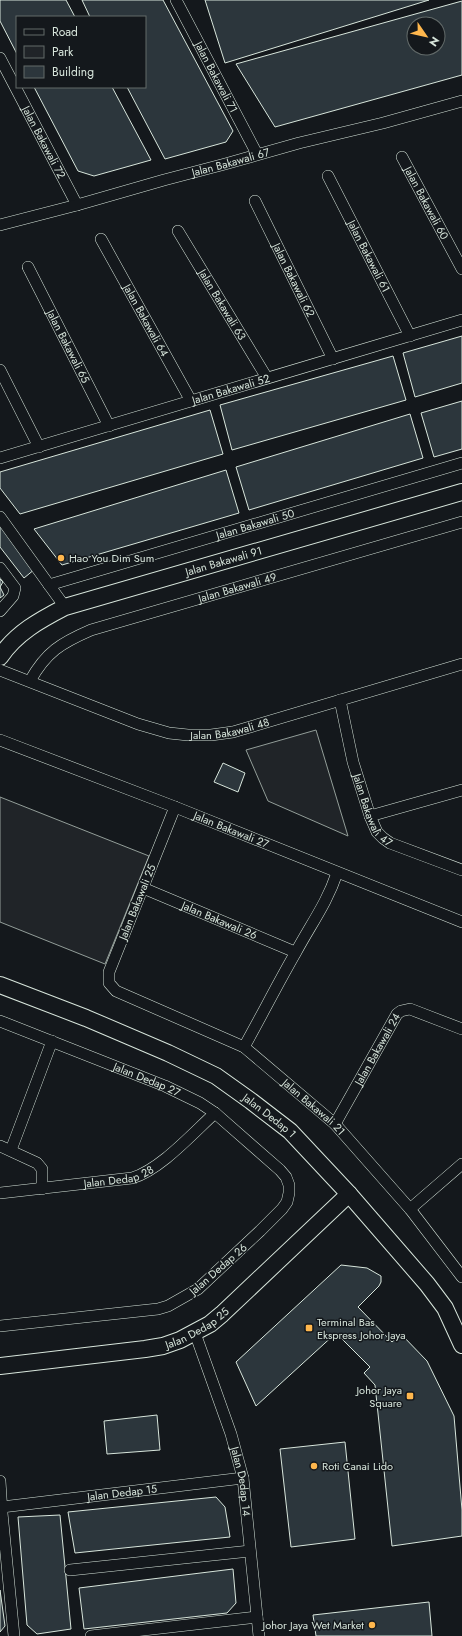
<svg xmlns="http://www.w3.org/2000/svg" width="462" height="1636" viewBox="0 0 462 1636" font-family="Jost,sans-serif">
<rect width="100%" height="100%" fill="#14181c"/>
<g fill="#202428" stroke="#939e99">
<path d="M316 730 348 836 268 801 246 750Z"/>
<path d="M0 797 149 856 105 964 0 922Z"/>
</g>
<g fill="#2c363c" stroke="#d8e6dc" fill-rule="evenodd">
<path d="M0 0H66L75 17H17V54L0 21Z"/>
<path d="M82 0H163L233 131 226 142 165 159 127 87H145V17H90Z"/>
<path d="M205 0H429L225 63Z"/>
<path d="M462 1V75L275 127 236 64ZM414 24H438V48H414Z"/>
<path d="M34 87H112L151 160 94 176 78 171Z"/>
<path d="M462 336V383L415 397 403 353Z"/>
<path d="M393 356 406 400 232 450 220 405Z"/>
<path d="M462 401V449L434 457 421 413Z"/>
<path d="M210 410 223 454 20 514 0 488V472Z"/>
<path d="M410 414 423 458 249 510 236 467Z"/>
<path d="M226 470 239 513 62 565 34 529Z"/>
<path d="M0 525 35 569 24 578 0 547Z"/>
<path d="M0 579 3 582 0 587 4 595 0 598Z"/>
<path d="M223 763 245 773 238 792 214 782Z"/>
<path d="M341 1265 367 1268 381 1276V1282L379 1286 358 1307 392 1342 401 1334 427 1361 454 1416 462 1510V1536L392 1546 375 1385 364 1373 370 1367 336 1333 256 1406 236 1362Z"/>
<path d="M157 1415 160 1450 107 1454 104 1421Z"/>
<path d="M345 1442 355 1539 291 1547 280 1449Z"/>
<path d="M216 1497 225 1507 230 1537 75 1553 68 1512Z"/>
<path d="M60 1515 71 1629 37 1634 27 1625 18 1517Z"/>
<path d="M233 1569 236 1603 227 1613 84 1629 79 1588Z"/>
<path d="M0 1590 5 1626 0 1632Z"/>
<path d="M429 1602 432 1636H316L313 1615Z"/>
</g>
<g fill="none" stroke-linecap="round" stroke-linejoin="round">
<defs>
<g id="street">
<path id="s1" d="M176 0 257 154"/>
<path id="s2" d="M0 58 77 205"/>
<path id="s3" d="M402 157 462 269"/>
<path id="s4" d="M328 176 410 336"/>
<path id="s5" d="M255 201 333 359"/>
<path id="s6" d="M0 225 77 205 164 180 225 164 299 143 383 123 462 101"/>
<path id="s7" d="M178 231 267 378"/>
<path id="s8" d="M101 239 191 401"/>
<path id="s9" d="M28 267 109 426"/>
<path d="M0 370 39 447"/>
<path id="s10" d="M0 458 462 320"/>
<path d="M0 517 65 607"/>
<path d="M0 568 15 588 13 596 0 611"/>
<path id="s11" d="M49 585 462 463"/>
<path id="s12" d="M0 670 138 724 169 733 188 735H211L233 732 462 664"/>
<path id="s13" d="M30 681C46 652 61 643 91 630L462 522"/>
<path id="s14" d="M340 700 353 762 370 816 377 832 383 838 390 843 462 870"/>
<path id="s15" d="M0 740 175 807 462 922"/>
<path id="s16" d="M175 807 109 972V983L116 991 244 1047 335 1124 410 1209 462 1277"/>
<path d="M370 816 462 790"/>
<path id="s17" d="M143 888 295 952"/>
<path id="s18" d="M0 1021 165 1086 200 1103 215 1113 280 1170 286 1177 289 1185V1193L287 1202 282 1209 260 1231 198 1289 168 1306 158 1309 0 1326"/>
<path d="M244 1047C262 1015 278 983 296 952 311 924 327 903 337 873"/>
<path id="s19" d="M335 1124 397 1014 401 1011 410 1009 462 1029"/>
<path d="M0 1146 37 1163 42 1169V1189"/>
<path d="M11 1150 52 1041"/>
<path id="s20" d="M0 1193 132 1178C160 1170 193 1133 215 1113"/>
<path d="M410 1209 462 1164"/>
<path id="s21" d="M195 1333 231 1434 243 1478 259 1636"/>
<path d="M0 1481 2 1513 14 1636"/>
<path id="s22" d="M2 1507 243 1478"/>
<path d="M70 1570 250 1551"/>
<path d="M91 1636 257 1617"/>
</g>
<g id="secondary">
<path id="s23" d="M0 657C16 633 40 620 65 607L462 492"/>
<path id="s24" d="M0 985 86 1018 168 1053 216 1076 251 1101 290 1131 349 1194 427 1284 445 1308 462 1345"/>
<path id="s25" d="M0 1366 145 1349 163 1346 180 1340 210 1324 222 1314 349 1194"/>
</g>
</defs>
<use href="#street" stroke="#d8e6dc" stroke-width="12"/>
<use href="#secondary" stroke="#d8e6dc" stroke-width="18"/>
<use href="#street" stroke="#14181c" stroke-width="11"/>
<use href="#secondary" stroke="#14181c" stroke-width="16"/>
</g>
<g fill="#ffb74d" stroke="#14181c" stroke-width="1.5">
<circle cx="61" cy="558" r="4"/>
<rect x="305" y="1324" width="8" height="8" rx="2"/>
<rect x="406" y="1392" width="8" height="8" rx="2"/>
<circle cx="314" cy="1466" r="4"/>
<circle cx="372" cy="1625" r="4"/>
</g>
<g text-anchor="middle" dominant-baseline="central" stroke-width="3" stroke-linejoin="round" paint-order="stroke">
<g font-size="11" fill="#d8e6dc" stroke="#14181c">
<text stroke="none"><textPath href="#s1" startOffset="87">Jalan Bakawali 71</textPath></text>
<text stroke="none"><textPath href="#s2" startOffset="95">Jalan Bakawali 72</textPath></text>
<text stroke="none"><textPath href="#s6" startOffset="239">Jalan Bakawali 67</textPath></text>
<text stroke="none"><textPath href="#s3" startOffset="52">Jalan Bakawali 60</textPath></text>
<text stroke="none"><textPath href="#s4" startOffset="90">Jalan Bakawali 61</textPath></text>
<text stroke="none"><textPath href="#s5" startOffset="88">Jalan Bakawali 62</textPath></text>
<text stroke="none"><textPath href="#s7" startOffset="86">Jalan Bakawali 63</textPath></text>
<text stroke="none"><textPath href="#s8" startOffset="93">Jalan Bakawali 64</textPath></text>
<text stroke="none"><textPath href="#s9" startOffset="89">Jalan Bakawali 65</textPath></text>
<text stroke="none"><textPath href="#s10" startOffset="241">Jalan Bakawali 52</textPath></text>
<text stroke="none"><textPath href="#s11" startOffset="215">Jalan Bakawali 50</textPath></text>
<text stroke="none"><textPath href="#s23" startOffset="248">Jalan Bakawali 91</textPath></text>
<text stroke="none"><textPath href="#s13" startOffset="234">Jalan Bakawali 49</textPath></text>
<text stroke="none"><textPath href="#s12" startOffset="242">Jalan Bakawali 48</textPath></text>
<text stroke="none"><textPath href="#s14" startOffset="116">Jalan Bakawali 47</textPath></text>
<text stroke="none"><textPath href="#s15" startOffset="248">Jalan Bakawali 27</textPath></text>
<text transform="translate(137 902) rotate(-68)">Jalan Bakawali 25</text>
<text stroke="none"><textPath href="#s17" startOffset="83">Jalan Bakawali 26</textPath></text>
<text stroke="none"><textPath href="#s19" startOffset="86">Jalan Bakawali 24</textPath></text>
<text stroke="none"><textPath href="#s18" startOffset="158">Jalan Dedap 27</textPath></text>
<text stroke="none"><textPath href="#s16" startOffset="431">Jalan Bakawali 21</textPath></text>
<text stroke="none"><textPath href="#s24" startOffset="301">Jalan Dedap 1</textPath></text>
<text stroke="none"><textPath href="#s20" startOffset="120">Jalan Dedap 28</textPath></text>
<text transform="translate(218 1269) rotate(-41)">Jalan Dedap 26</text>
<text stroke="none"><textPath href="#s25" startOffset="203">Jalan Dedap 25</textPath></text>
<text stroke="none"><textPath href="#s21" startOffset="156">Jalan Dedap 14</textPath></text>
<text stroke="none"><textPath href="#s22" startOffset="121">Jalan Dedap 15</textPath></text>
</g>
<g font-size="11" fill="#d8e6dc" stroke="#14181c" text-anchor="start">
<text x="69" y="558">Hao You Dim Sum</text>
<text x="317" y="1322">Terminal Bas<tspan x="317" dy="13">Ekspress Johor Jaya</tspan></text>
<text x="402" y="1390" text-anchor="end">Johor Jaya<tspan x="402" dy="13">Square</tspan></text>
<text x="322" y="1466">Roti Canai Lido</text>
<text x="364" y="1625" text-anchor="end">Johor Jaya Wet Market</text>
</g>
</g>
<rect x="16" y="16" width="130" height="72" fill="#14181c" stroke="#626a69"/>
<rect x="24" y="29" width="20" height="6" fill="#14181c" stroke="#626a69"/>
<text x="52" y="36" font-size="12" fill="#d8e6dc">Road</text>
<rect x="24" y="46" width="20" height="12" fill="#202428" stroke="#626a69"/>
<text x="52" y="56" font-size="12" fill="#d8e6dc">Park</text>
<rect x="24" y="66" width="20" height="12" fill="#2c363c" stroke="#626a69"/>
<text x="52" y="76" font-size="12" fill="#d8e6dc">Building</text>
<g transform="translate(426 36) rotate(124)"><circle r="19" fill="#14181c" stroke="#626a69"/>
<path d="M0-3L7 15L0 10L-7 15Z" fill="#ffb74d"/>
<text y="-6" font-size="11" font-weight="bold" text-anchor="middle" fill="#d8e6dc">N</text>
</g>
</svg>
